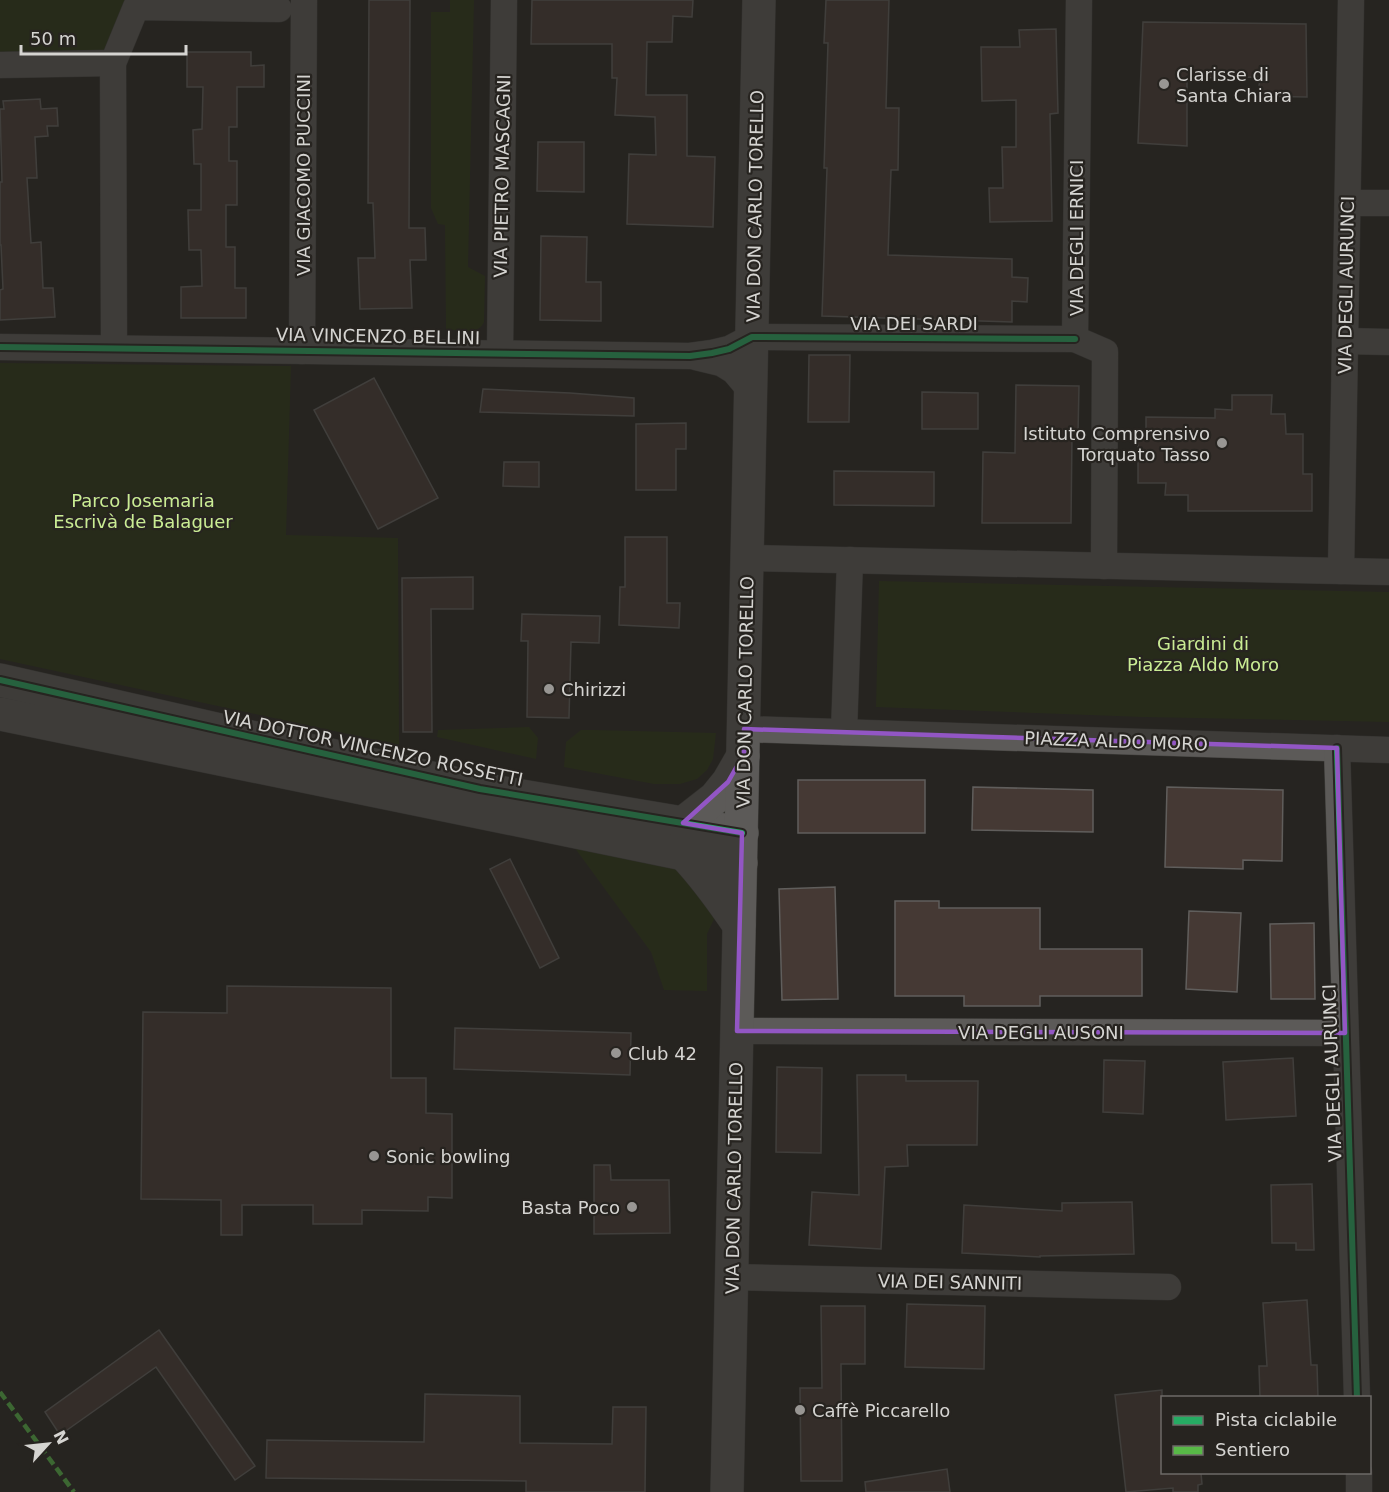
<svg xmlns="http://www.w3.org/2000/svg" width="1389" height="1492" viewBox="0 0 1389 1492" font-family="'DejaVu Sans',sans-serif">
<rect width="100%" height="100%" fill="#262421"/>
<g fill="#293413">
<path d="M0 0H126L103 52 0 53Z"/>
<path d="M450 0H474L468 267 485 276 484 322C478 336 459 330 446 329L445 225 438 224 431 208V12H450Z"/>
<path d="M0 363 291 366 286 535 398 538 399 745 0 659Z"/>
<path d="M879 581 1389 592V722L1143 717 876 707Z"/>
<path d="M529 727 538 738 536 759 437 737 438 730Z"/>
<path d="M581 730H593L716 733 713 759 707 770 697 779 680 784H654L564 767 566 742Z"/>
<path d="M569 840 684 857 713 900 714 919 707 934V991L664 990 651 952Z"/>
</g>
<g fill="#453934" stroke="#605e5c" stroke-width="1.5">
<path d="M369 0H410L409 228H425L426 260H410L412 308 360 309 358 258H375L373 203H368Z"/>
<path d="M532 0H693L692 17 673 16 672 42H647L646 95H687V156L715 157 713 227 627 224 629 154 656 155 655 117 615 115 617 78H612V44H531Z"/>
<path d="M826 0H889L886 108H899L898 170H891L888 255 1012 259V277L1028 278 1027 302 1012 301V322L822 316 827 168H824L828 43H824Z"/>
<path d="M1143 22 1306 24 1307 97 1258 96 1260 77 1187 78V146L1138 143Z"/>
<path d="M1056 29 1058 113 1050 114 1052 221 990 222 989 188H1003L1002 147H1016V100L982 101 981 47H1020L1019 30Z"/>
<path d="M187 52H251V66L264 65V87H237V127H229V161H237V205H226V247H235V288H246V318H181V287L202 286 201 250H189L188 210H201V164H194L193 130 202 129 203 87H187Z"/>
<path d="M40 99 41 109 57 108 58 126H47L48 136 35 137 37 178H27L31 243 41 242 43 288H53L55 317 0 320V290L3 289 1 245H0V182H2L0 109H4L3 101Z"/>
<path d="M538 142H584V192L537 191Z"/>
<path d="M541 236 587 237 586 282H601V321L540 320Z"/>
<path d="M809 355H850L849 422H808Z"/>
<path d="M374 378 438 498 378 529 314 410Z"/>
<path d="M1016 385 1079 386 1078 434H1072L1071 523H982L983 452 1015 453Z"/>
<path d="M483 389 570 393 634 398V416L480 412Z"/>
<path d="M922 392 978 393V429H922Z"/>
<path d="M1232 395H1272L1271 414H1285L1286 434H1303V474H1312V511H1188V495H1165L1166 483H1138V439H1146V417L1215 418V409L1232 410Z"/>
<path d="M686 423V449H676V490H636V424Z"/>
<path d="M504 462H539V487L503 486Z"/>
<path d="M834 471 934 472V506L834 505Z"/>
<path d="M625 537H667V603H680L679 628 619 625 620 587H625Z"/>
<path d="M473 577V609H431L432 732H403L402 578Z"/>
<path d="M522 614 600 616 599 643 571 642 569 718 527 717 528 641H521Z"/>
<rect x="798" y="780" width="127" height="53"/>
<path d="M973 787 1093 790V832L972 830Z"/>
<path d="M1167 787 1283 790 1282 861 1243 860V869L1165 867Z"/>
<path d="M510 859 559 958 540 968 490 869Z"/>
<path d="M835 887 838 999 782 1000 779 889Z"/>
<path d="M895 901H939V908H1040V949H1142V996H1040V1006H964V996H895Z"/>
<path d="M1189 911 1241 913 1237 992 1186 989Z"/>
<path d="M1314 923 1315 999H1271L1270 924Z"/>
<path d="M227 986 391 988V1078H426V1113L452 1114V1198L428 1197V1211L362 1210V1224H313V1205H242V1235H221V1200L141 1199 143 1012 227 1013Z"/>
<path d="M455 1028 631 1033 630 1075 454 1069Z"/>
<path d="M1293 1058 1296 1116 1226 1120 1223 1062Z"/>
<path d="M1104 1060 1145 1061 1143 1114 1103 1112Z"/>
<path d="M777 1067 822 1068 821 1153 776 1152Z"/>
<path d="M857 1075H906V1081H978L977 1145H907L908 1166 885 1167 881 1249 809 1245 812 1192 859 1195Z"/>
<path d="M594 1165H610L611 1180H669L670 1233 594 1234Z"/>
<path d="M1312 1184 1314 1250H1296V1243H1272L1271 1185Z"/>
<path d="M1132 1202 1134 1254 1040 1256V1257L962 1253 964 1205 1062 1211V1203Z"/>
<path d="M1307 1300 1311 1365H1317L1318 1398H1260L1259 1366H1267L1263 1303Z"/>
<path d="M907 1304 985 1306 984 1369 905 1367Z"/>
<path d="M821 1306H865V1364H841L842 1481H801L800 1388H822Z"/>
<path d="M159 1330 255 1466 235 1480 156 1367 60 1435 45 1412Z"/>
<path d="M1162 1390V1473H1201L1202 1484 1198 1485V1492H1173V1488L1126 1492 1115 1395Z"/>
<path d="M425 1394 520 1396V1443L612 1444 613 1407H646L645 1492H526V1481L266 1478 267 1440 424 1442Z"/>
<path d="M947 1469 950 1492H866L865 1482Z"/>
</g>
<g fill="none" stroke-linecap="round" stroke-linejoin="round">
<defs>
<g id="street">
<path d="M1079 0 1075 339 1105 352 1104 566"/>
<path d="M0 65 113 63"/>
<path d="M1348 203H1389"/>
<path d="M1345 341 1389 342"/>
<path d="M0 347 690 356 712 353 729 349 752 337 1075 339"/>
<path d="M114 348 113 63 136 7 279 9"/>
<path d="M302 351 304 0"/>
<path d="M500 353 504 0"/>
<path d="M696 357 721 363 734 371 751 391"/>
<path d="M748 558 1389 572"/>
<path d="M1341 571 1351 0"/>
<path d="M744 729 1389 750"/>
<path d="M844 732 850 560"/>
<path d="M1337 748 1357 1398"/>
<path d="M737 1031 1345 1033"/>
<path d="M731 1277 1168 1287"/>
<path d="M1359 1472V1492"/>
</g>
<g id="secondary">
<path d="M0 680 480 789 742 833"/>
<path d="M0 714 684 854 741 863"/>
<path d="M683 823 715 798 728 782 743 756"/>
<path d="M684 854C705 876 722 900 739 925"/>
<path d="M727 1492C737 995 749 497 759 0"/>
</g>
</defs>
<use href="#street" stroke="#42413e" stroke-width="27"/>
<use href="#secondary" stroke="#42413e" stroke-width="34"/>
<use href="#street" stroke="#5c5a58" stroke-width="26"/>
<use href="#secondary" stroke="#5c5a58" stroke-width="33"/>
<path stroke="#58b947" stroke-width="4.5" stroke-dasharray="9 4.5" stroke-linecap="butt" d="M0 1392 74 1492"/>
<defs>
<g id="cycleway">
<path d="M0 347 690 356 712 353 729 349 752 337 1075 339"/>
<path d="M0 680 480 789 742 833"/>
<path d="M1337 748 1357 1398"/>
</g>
</defs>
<use href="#cycleway" stroke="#272420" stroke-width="10"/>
<use href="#cycleway" stroke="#26ab63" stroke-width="6"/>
</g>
<path d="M0 0H1389V1492H0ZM744 729 1337 748 1345 1033 737 1031 742 833 683 823 728 782 744 754Z" fill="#262421" fill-opacity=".55" fill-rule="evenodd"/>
<path fill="none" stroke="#9256c4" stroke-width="4.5" stroke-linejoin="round" d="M744 729 1337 748 1345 1033 737 1031 742 833 683 823 728 782 744 754Z"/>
<g fill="#989693" stroke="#272420" stroke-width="2">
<circle cx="1164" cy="84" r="6"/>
<circle cx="1222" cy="443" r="6"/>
<circle cx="549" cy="689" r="6"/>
<circle cx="616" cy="1053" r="6"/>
<circle cx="374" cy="1156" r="6"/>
<circle cx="632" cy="1207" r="6"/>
<circle cx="800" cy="1410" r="6"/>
</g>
<g text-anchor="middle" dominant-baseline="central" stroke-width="4.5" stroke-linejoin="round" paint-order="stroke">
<g font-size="18" fill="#d5d4d1" stroke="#272420" text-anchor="start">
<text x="1176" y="74">Clarisse di<tspan x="1176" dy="21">Santa Chiara</tspan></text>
<text x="1210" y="433" text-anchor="end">Istituto Comprensivo<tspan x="1210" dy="21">Torquato Tasso</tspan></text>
<text x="561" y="689">Chirizzi</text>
<text x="628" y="1053">Club 42</text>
<text x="386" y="1156">Sonic bowling</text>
<text x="620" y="1207" text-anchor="end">Basta Poco</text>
<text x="812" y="1410">Caffè Piccarello</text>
</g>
<g font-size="18" fill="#d5d4d1" stroke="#272420">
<text transform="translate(303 175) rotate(-90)">VIA GIACOMO PUCCINI</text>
<text transform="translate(502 176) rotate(-89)">VIA PIETRO MASCAGNI</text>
<text transform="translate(755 206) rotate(-89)">VIA DON CARLO TORELLO</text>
<text transform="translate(1076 238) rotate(-90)">VIA DEGLI ERNICI</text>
<text transform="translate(1346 285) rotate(-89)">VIA DEGLI AURUNCI</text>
<text x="914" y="323">VIA DEI SARDI</text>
<text transform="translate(378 336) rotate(1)">VIA VINCENZO BELLINI</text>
<text transform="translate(745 692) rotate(-89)">VIA DON CARLO TORELLO</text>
<text transform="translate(1116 741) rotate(2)">PIAZZA ALDO MORO</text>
<text transform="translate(373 748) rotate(12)">VIA DOTTOR VINCENZO ROSSETTI</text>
<text x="1041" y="1032">VIA DEGLI AUSONI</text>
<text transform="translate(1332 1073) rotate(-92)">VIA DEGLI AURUNCI</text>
<text transform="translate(734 1178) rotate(-89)">VIA DON CARLO TORELLO</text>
<text transform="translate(950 1282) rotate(1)">VIA DEI SANNITI</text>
</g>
<g font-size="18" fill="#caec94" stroke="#272420">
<text x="143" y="500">Parco Josemaria<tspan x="143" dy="21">Escrivà de Balaguer</tspan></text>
<text x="1203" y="643">Giardini di<tspan x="1203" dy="21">Piazza Aldo Moro</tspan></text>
</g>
</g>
<rect x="1161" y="1396" width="210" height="78" fill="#272420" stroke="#6d6a67" stroke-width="1.5"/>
<rect x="1173" y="1416" width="30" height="9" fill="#26ab63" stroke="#6d6a67" stroke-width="1.5"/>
<text x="1215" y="1426" font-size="18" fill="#d5d4d1">Pista ciclabile</text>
<rect x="1173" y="1446" width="30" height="9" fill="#58b947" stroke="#6d6a67" stroke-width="1.5"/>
<text x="1215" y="1456" font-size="18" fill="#d5d4d1">Sentiero</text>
<g transform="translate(48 1444) rotate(63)" stroke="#272420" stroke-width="4.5" paint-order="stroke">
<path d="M0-4.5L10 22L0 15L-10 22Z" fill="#d5d4d1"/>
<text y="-9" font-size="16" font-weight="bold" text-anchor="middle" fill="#d5d4d1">N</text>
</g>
<path d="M21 45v9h165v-9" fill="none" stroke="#d5d4d1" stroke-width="3"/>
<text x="30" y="45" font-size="18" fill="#d5d4d1" stroke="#272420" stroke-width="4.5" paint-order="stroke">50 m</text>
</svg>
